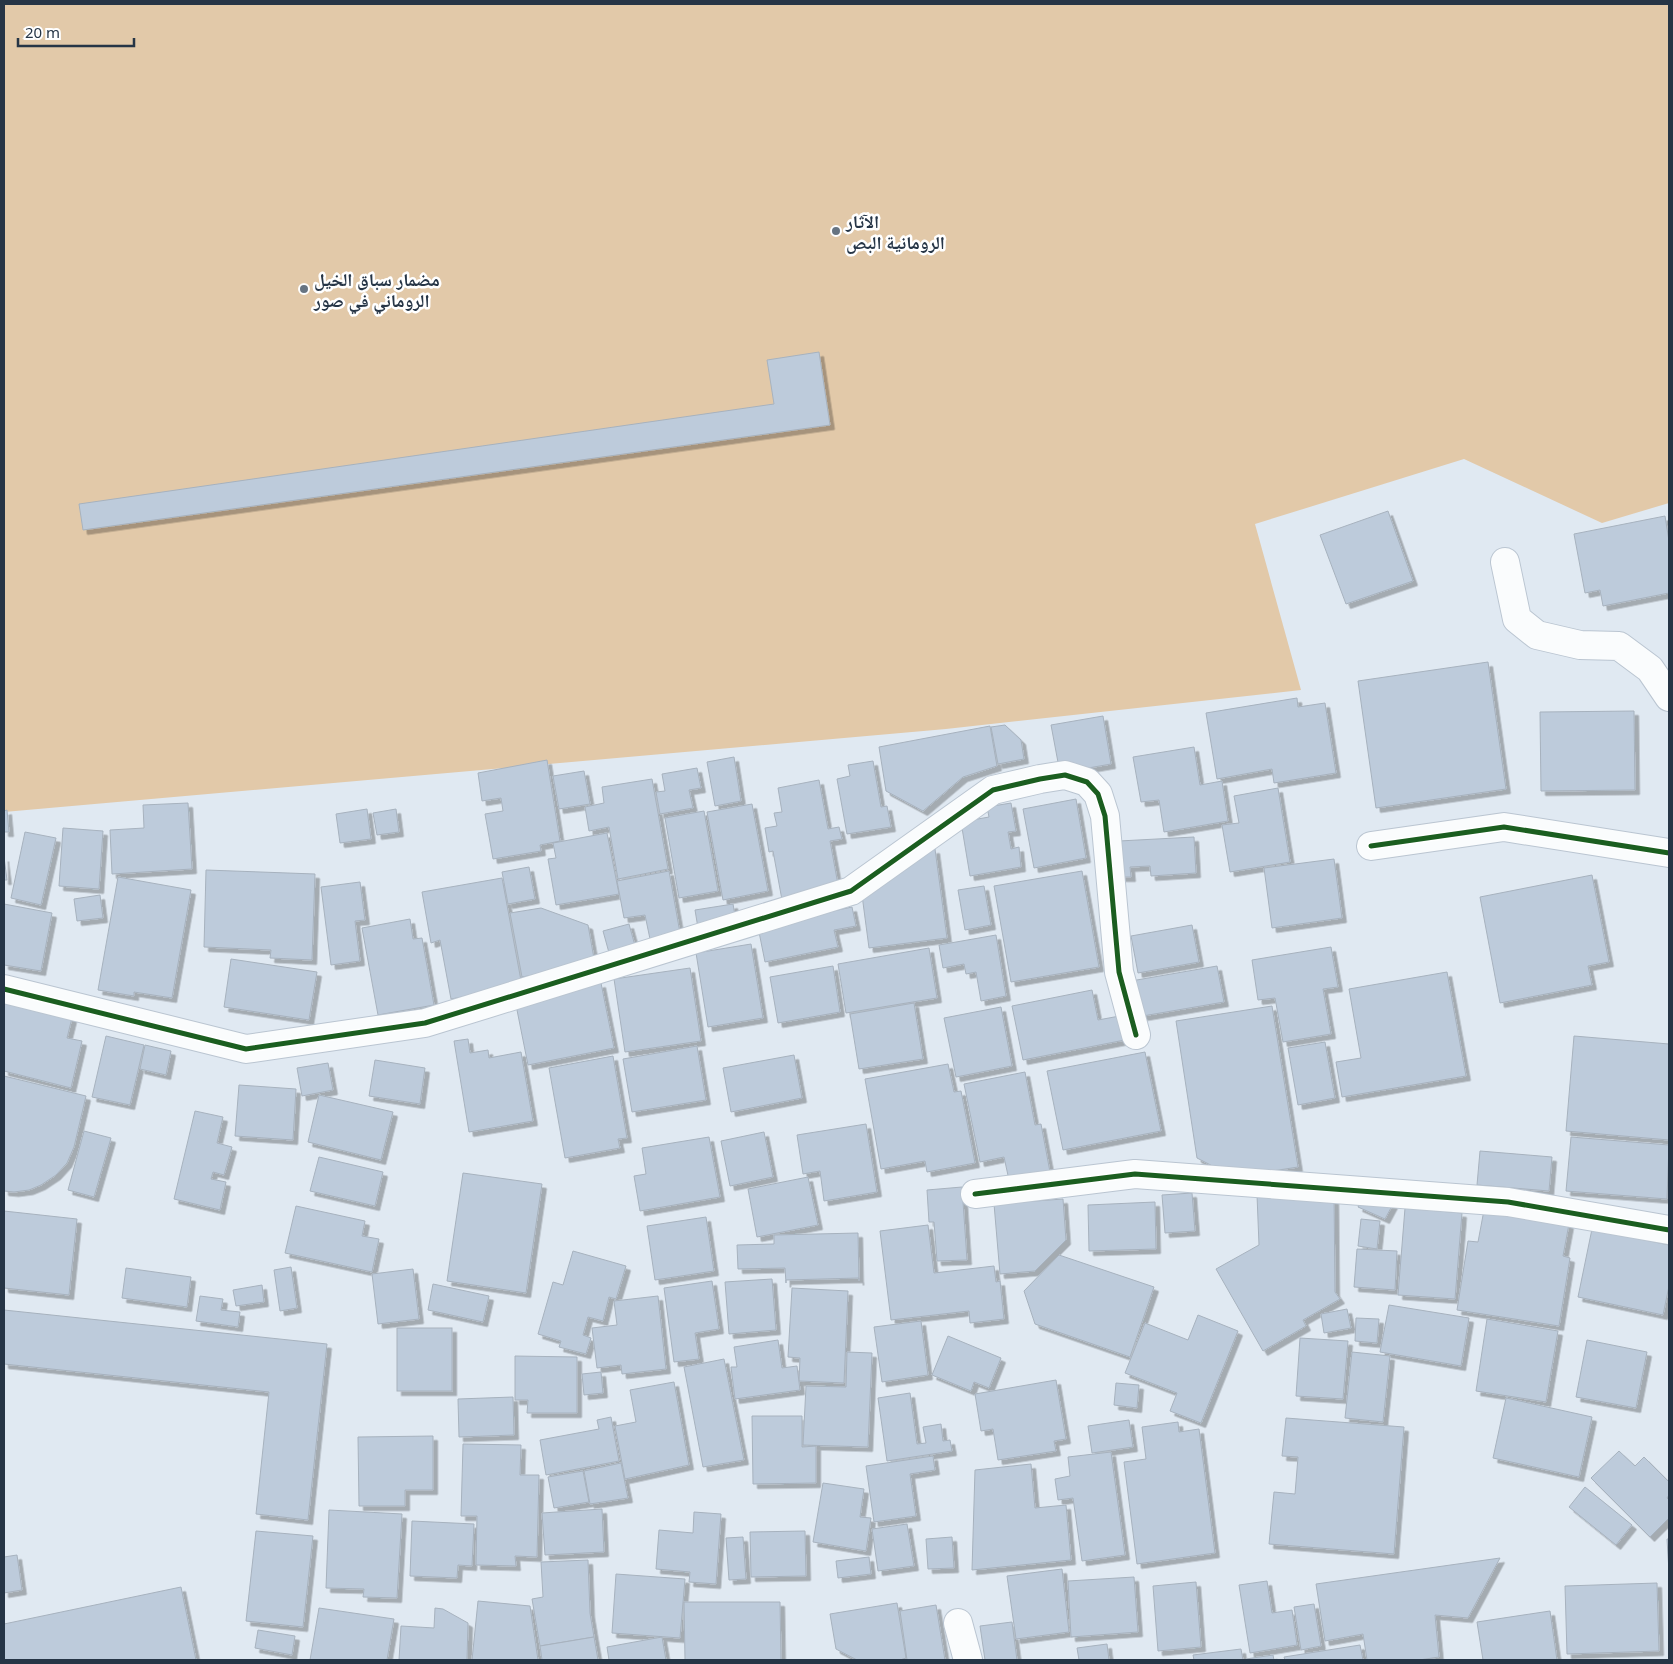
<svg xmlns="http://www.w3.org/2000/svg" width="1673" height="1664" viewBox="0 0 1673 1664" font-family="'Noto Sans','Noto Naskh Arabic',sans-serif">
<defs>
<filter id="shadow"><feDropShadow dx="4.5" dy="4.5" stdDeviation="0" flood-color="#0004"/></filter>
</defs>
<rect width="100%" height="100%" fill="#e0e9f2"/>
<path fill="#e2c9a9" d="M4 4H1669V503L1602 523 1464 459 1255 524 1301 690 946 729 4 812Z"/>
<g fill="#bdcbdb" stroke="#a7b2be" filter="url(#shadow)">
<path d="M819 352 830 425 83 530 79 504 774 404 767 360Z"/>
<path d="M1388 511 1413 581 1346 604 1320 535Z"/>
<path d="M1665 516 1669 541V593L1603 606 1600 590 1585 593 1574 534Z"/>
<path d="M1488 662 1506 789 1376 808 1358 681Z"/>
<path d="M1297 698 1298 707 1325 703 1336 773 1274 783 1272 769 1217 779 1206 713Z"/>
<path d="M1634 711 1635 790 1541 791 1540 712Z"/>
<path d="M1103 716 1111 764 1060 773 1051 725Z"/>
<path d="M1005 725 1021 740 1024 759 998 764 991 727Z"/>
<path d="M990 726 997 766 963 777 923 811 886 791 879 747Z"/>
<path d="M1194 747 1200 785 1222 781 1228 821 1164 832 1159 800 1141 802 1133 757Z"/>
<path d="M734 757 741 801 715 806 707 762Z"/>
<path d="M547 760 560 841 540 845 541 851 493 859 485 814 503 811 501 798 482 801 478 773Z"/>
<path d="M873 761 881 807 887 806 891 827 847 834 837 779 850 776 848 765Z"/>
<path d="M697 768 701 788 689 790 693 808 660 814 656 792 665 791 662 774Z"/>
<path d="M584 771 590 804 559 809 553 776Z"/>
<path d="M652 779 668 869 618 879 609 827 589 831 585 807 604 803 602 787Z"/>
<path d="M819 780 828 829 839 827 842 839 830 841 839 890 782 900 773 851 769 852 765 828 777 826 774 813 782 812 778 788Z"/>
<path d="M1278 788 1290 862 1230 872 1222 825 1239 823 1234 796Z"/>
<path d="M1076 799 1086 858 1034 868 1023 809Z"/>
<path d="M188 803 192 869 112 874 110 830 144 828 143 805Z"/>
<path d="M1011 803 1016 831 1008 832 1011 849 1019 847 1021 867 970 876 961 822 989 817 987 807Z"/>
<path d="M752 804 768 891 723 900 707 812Z"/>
<path d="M367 809 371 839 340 843 336 814Z"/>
<path d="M396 809 399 832 377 835 373 813Z"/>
<path d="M7 810 9 832H4V811Z"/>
<path d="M704 811 718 891 679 898 665 818Z"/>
<path d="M63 828 103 831 99 889 59 886Z"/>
<path d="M25 832 56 838 41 905 11 898Z"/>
<path d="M607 833 619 894 556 905 548 859 556 858 553 843Z"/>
<path d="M1194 837 1196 873 1151 876 1150 866 1130 867 1131 877H1121L1119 841Z"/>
<path d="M935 849 947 938 869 948 862 895 926 850Z"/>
<path d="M4 857 7 880H4Z"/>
<path d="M1334 859 1342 918 1272 928 1264 868Z"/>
<path d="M529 867 535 899 508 904 502 872Z"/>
<path d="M206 870 315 874 312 960 270 958 271 950 204 947Z"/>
<path d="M669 871 680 933 650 939 645 915 624 918 617 881Z"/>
<path d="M1082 871 1099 967 1011 982 994 886Z"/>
<path d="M1592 875 1609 962 1588 966 1592 985 1500 1003 1480 897Z"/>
<path d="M118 877 191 890 172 998 134 992V996L98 990Z"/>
<path d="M502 878 522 986 451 999 440 940 431 943 422 892Z"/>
<path d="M360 882 365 920 355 921 360 961 331 965 321 887Z"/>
<path d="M984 886 991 925 965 930 958 890Z"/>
<path d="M100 895 103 918 77 921 74 899Z"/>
<path d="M4 904 52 913 41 971 4 965Z"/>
<path d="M733 904 736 921 698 928 695 910Z"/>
<path d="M852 907 856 926 834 930 838 947 765 962 758 927Z"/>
<path d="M541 908 588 925 595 964 522 977 510 913Z"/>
<path d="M410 919 413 939 422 938 434 1005 378 1015 362 928Z"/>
<path d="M629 924 637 953 611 960 603 931Z"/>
<path d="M1192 925 1199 962 1138 973 1131 936Z"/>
<path d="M996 935 1006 996 981 1001 976 972 966 974 964 964 943 968 939 945Z"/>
<path d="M751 944 763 1018 708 1027 696 953Z"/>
<path d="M1331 947 1338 987 1323 989 1331 1034 1283 1042 1275 998 1258 1000 1252 960Z"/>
<path d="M929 948 937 998 846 1013 838 964Z"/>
<path d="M231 959 317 972 309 1020 224 1007Z"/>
<path d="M833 966 840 1012 778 1023 770 977Z"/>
<path d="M1217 966 1224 1002 1137 1017 1131 981Z"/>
<path d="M690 968 701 1041 625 1052 614 979Z"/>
<path d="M1447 972 1466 1076 1342 1097 1336 1062 1361 1058 1349 989Z"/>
<path d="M601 983 614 1048 528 1065 515 1000Z"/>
<path d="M1092 990 1098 1020 1125 1015 1130 1039 1023 1060 1012 1006Z"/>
<path d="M4 997 73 1014 67 1038 82 1041 71 1088 4 1071Z"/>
<path d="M914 1003 923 1059 859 1069 850 1014Z"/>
<path d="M1272 1006 1298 1167 1234 1177 1197 1158 1176 1021Z"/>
<path d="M1001 1007 1012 1066 956 1077 944 1018Z"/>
<path d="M106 1036 144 1045 130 1105 92 1097Z"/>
<path d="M1574 1036 1669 1044V1140L1566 1131Z"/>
<path d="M468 1039 470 1053 488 1050 489 1058 521 1052 533 1121 469 1132 454 1041Z"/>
<path d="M1325 1042 1335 1098 1298 1105 1288 1048Z"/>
<path d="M145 1045 171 1051 166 1075 140 1069Z"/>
<path d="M697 1046 706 1100 632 1112 623 1059Z"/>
<path d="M1145 1052 1161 1131 1063 1150 1047 1071Z"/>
<path d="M794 1055 802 1098 731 1112 723 1068Z"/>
<path d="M613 1056 627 1138 618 1139 620 1148 565 1158 549 1068Z"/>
<path d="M375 1060 425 1068 420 1104 369 1096Z"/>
<path d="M328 1063 333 1090 302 1096 297 1068Z"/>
<path d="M948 1064 954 1092 961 1091 975 1163 927 1172 925 1161 881 1169 865 1079Z"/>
<path d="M1025 1072 1035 1125 1041 1124 1050 1172 1009 1180 1004 1157 980 1162 964 1084Z"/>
<path d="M4 1076 86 1096 74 1147 67 1163 56 1175 41 1185 29 1190 14 1192 4 1191Z"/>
<path d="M239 1085 296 1089 293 1140 235 1136Z"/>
<path d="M319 1095 393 1112 381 1160 308 1142Z"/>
<path d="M195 1111 223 1117 217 1143 232 1147 224 1175 213 1172 211 1179 226 1182 220 1210 174 1199Z"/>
<path d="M866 1124 877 1192 824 1201 820 1171 803 1174 797 1135Z"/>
<path d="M84 1131 111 1138 94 1197 68 1190Z"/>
<path d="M764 1132 773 1177 730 1186 721 1141Z"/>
<path d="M709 1137 720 1197 640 1211 634 1176 646 1174 642 1148Z"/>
<path d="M1571 1137 1669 1145 1667 1199 1566 1191Z"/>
<path d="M1480 1151 1552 1157 1549 1191 1477 1185Z"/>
<path d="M319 1157 383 1172 375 1206 310 1191Z"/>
<path d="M463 1173 542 1184 526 1293 447 1281Z"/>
<path d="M808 1177 818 1225 757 1237 748 1189Z"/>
<path d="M962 1187 967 1260 937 1261 934 1222H929L927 1190Z"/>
<path d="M1365 1192 1393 1204 1385 1219 1358 1207Z"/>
<path d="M1192 1193 1195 1231 1165 1233 1162 1195Z"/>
<path d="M1334 1193 1335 1292 1340 1299 1303 1320 1306 1326 1263 1351 1216 1269 1259 1245 1257 1195Z"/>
<path d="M1063 1199 1066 1240 1035 1271 1000 1274 994 1204Z"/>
<path d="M1155 1202 1156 1249 1089 1251 1088 1205Z"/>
<path d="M296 1206 365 1221 362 1236 379 1239 372 1272 285 1253Z"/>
<path d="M1405 1208 1462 1213 1455 1299 1398 1295Z"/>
<path d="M1484 1210 1569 1224 1563 1256 1570 1258 1559 1326 1457 1310 1468 1241 1478 1242Z"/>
<path d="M4 1211 77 1219 69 1295 4 1288Z"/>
<path d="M706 1217 714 1271 655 1280 647 1226Z"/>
<path d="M1361 1219 1380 1221 1377 1249 1358 1246Z"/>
<path d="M928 1225 934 1273 994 1266 996 1282 1000 1281 1004 1319 970 1323 969 1311 891 1320 880 1231Z"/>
<path d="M1592 1229 1669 1245V1286L1663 1315 1578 1297Z"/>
<path d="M858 1233 859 1281V1278L786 1280V1283L785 1268 738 1269 737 1245 774 1244V1235Z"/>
<path d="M1357 1249 1397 1251 1395 1290 1354 1287Z"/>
<path d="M573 1251 626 1266 616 1299 609 1297 603 1321 588 1317 583 1335 591 1338 586 1354 559 1347 561 1341 538 1334 553 1282 563 1285Z"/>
<path d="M1059 1255 1154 1287 1130 1357 1035 1324 1024 1291Z"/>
<path d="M291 1267 297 1308 280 1311 274 1270Z"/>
<path d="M126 1268 191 1277 187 1307 122 1298Z"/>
<path d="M413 1269 419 1319 378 1324 372 1274Z"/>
<path d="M772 1279 776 1330 729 1334 725 1282Z"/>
<path d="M712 1281 719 1329 695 1333 699 1359 674 1362 664 1288Z"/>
<path d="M433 1284 489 1296 483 1322 428 1310Z"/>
<path d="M262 1285 264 1302 236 1306 233 1290Z"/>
<path d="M792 1288 848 1291 844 1383 799 1381 800 1358 788 1357Z"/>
<path d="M200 1296 223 1299 221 1310 240 1312 238 1327 196 1321Z"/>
<path d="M658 1296 666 1369 622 1374 621 1365 597 1368 592 1328 617 1325 614 1301Z"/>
<path d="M1389 1305 1469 1318 1461 1366 1380 1352Z"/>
<path d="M1347 1309 1351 1328 1324 1333 1321 1314Z"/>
<path d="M4 1310 327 1344 308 1520 256 1514 269 1392 4 1364Z"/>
<path d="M1198 1315 1238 1331 1201 1423 1170 1411 1177 1393 1125 1373 1145 1323 1188 1340Z"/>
<path d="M1356 1318 1379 1319 1377 1343 1355 1341Z"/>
<path d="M1487 1319 1558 1331 1546 1402 1476 1391Z"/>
<path d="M921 1321 928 1375 882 1382 874 1327Z"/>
<rect x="397" y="1328" width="55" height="63"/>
<path d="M948 1336 1001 1358 989 1388 974 1382 971 1391 932 1375Z"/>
<path d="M1300 1338 1348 1341 1343 1399 1296 1396Z"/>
<path d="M778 1340 782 1368 797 1366 800 1390 735 1399 731 1367H737L734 1347Z"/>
<path d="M1587 1340 1647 1352 1636 1408 1576 1397Z"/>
<path d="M847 1352 872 1353 868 1447 803 1445 806 1386 846 1387Z"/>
<path d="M1352 1352 1390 1356 1383 1422 1345 1418Z"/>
<path d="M515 1356 577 1357V1413H527L528 1400H515Z"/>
<path d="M724 1359 744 1460 703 1467 684 1367Z"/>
<path d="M601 1372 603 1393 584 1395 582 1374Z"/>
<path d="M1056 1380 1066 1439 1054 1441 1056 1451 998 1460 993 1429 981 1431 975 1394Z"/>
<path d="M674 1382 689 1465 625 1479 615 1426 636 1422 630 1390Z"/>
<path d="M1116 1383 1139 1385 1137 1408 1114 1405Z"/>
<path d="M910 1393 917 1444 926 1443 923 1427 941 1424 943 1441 950 1440 952 1451 887 1461 878 1398Z"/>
<path d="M513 1397 514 1435 459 1437 458 1399Z"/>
<path d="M1506 1398 1592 1417 1579 1477 1493 1458Z"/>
<path d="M752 1416H802V1447L816 1446V1483L753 1484Z"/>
<path d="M611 1417 619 1461 546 1475 540 1440 599 1429 597 1420Z"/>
<path d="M1286 1418 1404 1427 1394 1554 1269 1544 1274 1492 1295 1494 1298 1457 1282 1456Z"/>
<path d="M1129 1420 1133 1447 1092 1453 1088 1426Z"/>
<path d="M1178 1422 1179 1432 1199 1429 1215 1553 1137 1564 1124 1462 1146 1459 1142 1427Z"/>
<path d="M433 1436V1490H405V1506H359L358 1437Z"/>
<path d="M463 1444 521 1445 520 1475H539L537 1557 515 1556 516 1566 476 1565 477 1516H461Z"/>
<path d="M1619 1451 1635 1466 1644 1457 1669 1482V1495L1667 1498 1669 1500V1518L1650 1537 1591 1478Z"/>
<path d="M1111 1452 1125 1555 1082 1561 1073 1498 1058 1500 1055 1479 1070 1476 1068 1457Z"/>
<path d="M933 1456 935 1470 910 1474 916 1516 874 1522 866 1466Z"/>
<path d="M621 1463 628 1498 590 1504 584 1471Z"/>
<path d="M1031 1464 1035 1508 1066 1505 1071 1560 972 1570 975 1470Z"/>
<path d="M583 1471 589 1502 554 1508 548 1477Z"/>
<path d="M823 1483 864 1489 860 1517 871 1518 866 1551 813 1542Z"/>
<path d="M1585 1487 1632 1525 1616 1545 1569 1507Z"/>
<path d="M602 1509 604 1552 545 1555 542 1513Z"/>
<path d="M329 1510 402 1514 397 1598 363 1597 364 1589 326 1588Z"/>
<path d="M694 1512 721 1514 716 1584 689 1582 690 1572 656 1569 659 1530 693 1533Z"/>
<path d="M412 1521 474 1524 472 1566 458 1565 457 1578 410 1576Z"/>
<path d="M907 1524 914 1566 878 1571 872 1529Z"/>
<path d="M256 1531 313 1536 303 1627 246 1621Z"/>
<path d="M805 1531 806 1576 751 1577 750 1532Z"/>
<path d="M743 1537 746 1579 729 1580 726 1538Z"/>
<path d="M952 1537 954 1568 928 1569 926 1539Z"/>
<path d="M1667 1539H1669V1572Z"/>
<path d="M17 1555 22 1590 4 1593V1557Z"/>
<path d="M869 1557 871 1574 838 1578 836 1561Z"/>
<path d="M1500 1558 1468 1618 1435 1615 1439 1657 1419 1660H1367L1363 1634 1325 1641 1316 1584Z"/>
<path d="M588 1560 590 1613 594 1637 540 1646 532 1599 543 1597 541 1562Z"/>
<path d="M1062 1569 1069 1632 1016 1639 1007 1576Z"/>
<path d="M616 1574 685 1579 680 1638 612 1633Z"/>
<path d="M1134 1577 1138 1632 1071 1637 1068 1581Z"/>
<path d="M1267 1581 1272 1613 1292 1610 1297 1645 1250 1653 1239 1585Z"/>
<path d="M1196 1582 1201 1647 1158 1651 1153 1586Z"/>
<path d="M1657 1583 1659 1651 1567 1654 1565 1586Z"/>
<path d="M181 1587 196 1660H4V1624Z"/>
<path d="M478 1601 530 1606 538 1660H472Z"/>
<path d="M684 1602H780L781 1660H685Z"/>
<path d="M897 1603 906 1658 900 1660H857L836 1649 830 1614Z"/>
<path d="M1314 1604 1321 1646 1301 1650 1294 1607Z"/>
<path d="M936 1605 945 1660H907L900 1611Z"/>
<path d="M319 1608 394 1619 387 1660H310Z"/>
<path d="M435 1608 443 1609 468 1623 467 1660H399L401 1626 434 1628Z"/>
<path d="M1550 1611 1557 1660H1483L1477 1622Z"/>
<path d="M1012 1622 1017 1660H985L980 1626Z"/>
<path d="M258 1630 295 1636 292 1655 255 1648Z"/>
<path d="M594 1637 598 1660H542L540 1646Z"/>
<path d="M662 1637 666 1660H609L607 1647Z"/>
<path d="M1107 1644 1109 1660H1079L1077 1648Z"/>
<path d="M1360 1645 1363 1660H1285L1284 1657Z"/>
<path d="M1241 1649 1243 1660H1194L1193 1655Z"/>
<path d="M1273 1655 1274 1660H1246V1659Z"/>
</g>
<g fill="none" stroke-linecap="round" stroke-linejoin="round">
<defs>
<g id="minor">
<path d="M1505 562 1517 619 1537 635 1580 645 1619 646 1650 669 1669 697"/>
<path d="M1371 846 1504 827 1669 853"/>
<path d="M4 989 246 1049 425 1023 851 891 993 790 1040 779 1065 775 1087 782 1098 794 1105 816 1119 972 1136 1035"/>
<path d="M975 1194 1135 1174 1508 1202 1669 1230"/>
<path d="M958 1623 968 1660"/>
</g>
</defs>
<use href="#minor" stroke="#bac5d1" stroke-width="30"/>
<use href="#minor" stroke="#fafcfd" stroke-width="28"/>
<defs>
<g id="cycleway">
<path d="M1371 846 1504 827 1669 853"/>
<path d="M4 989 246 1049 425 1023 851 891 993 790 1040 779 1065 775 1087 782 1098 794 1105 816 1119 972 1136 1035"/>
<path d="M975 1194 1135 1174 1508 1202 1669 1230"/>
</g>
</defs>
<use href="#cycleway" stroke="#fff" stroke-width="8"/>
<use href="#cycleway" stroke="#1b5e20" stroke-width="5"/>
</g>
<g fill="#677482" stroke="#fff" stroke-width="2">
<circle cx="836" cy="231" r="5"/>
<circle cx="304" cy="289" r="5"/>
</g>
<g text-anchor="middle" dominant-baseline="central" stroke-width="5" stroke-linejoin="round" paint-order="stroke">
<g font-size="18" font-weight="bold" fill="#263546" stroke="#fff" text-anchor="start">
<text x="846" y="221">الآثار<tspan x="846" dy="21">الرومانية البص</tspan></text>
<text x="314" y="279">مضمار سباق الخيل<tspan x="314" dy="21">الروماني في صور</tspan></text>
</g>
</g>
<rect width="1673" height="1664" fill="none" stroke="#263546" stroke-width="10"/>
<path d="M18 38v8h116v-8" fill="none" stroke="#263546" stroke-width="2.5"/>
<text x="25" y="38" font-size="15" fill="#263546" stroke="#ffffff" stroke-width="4" paint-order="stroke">20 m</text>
</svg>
